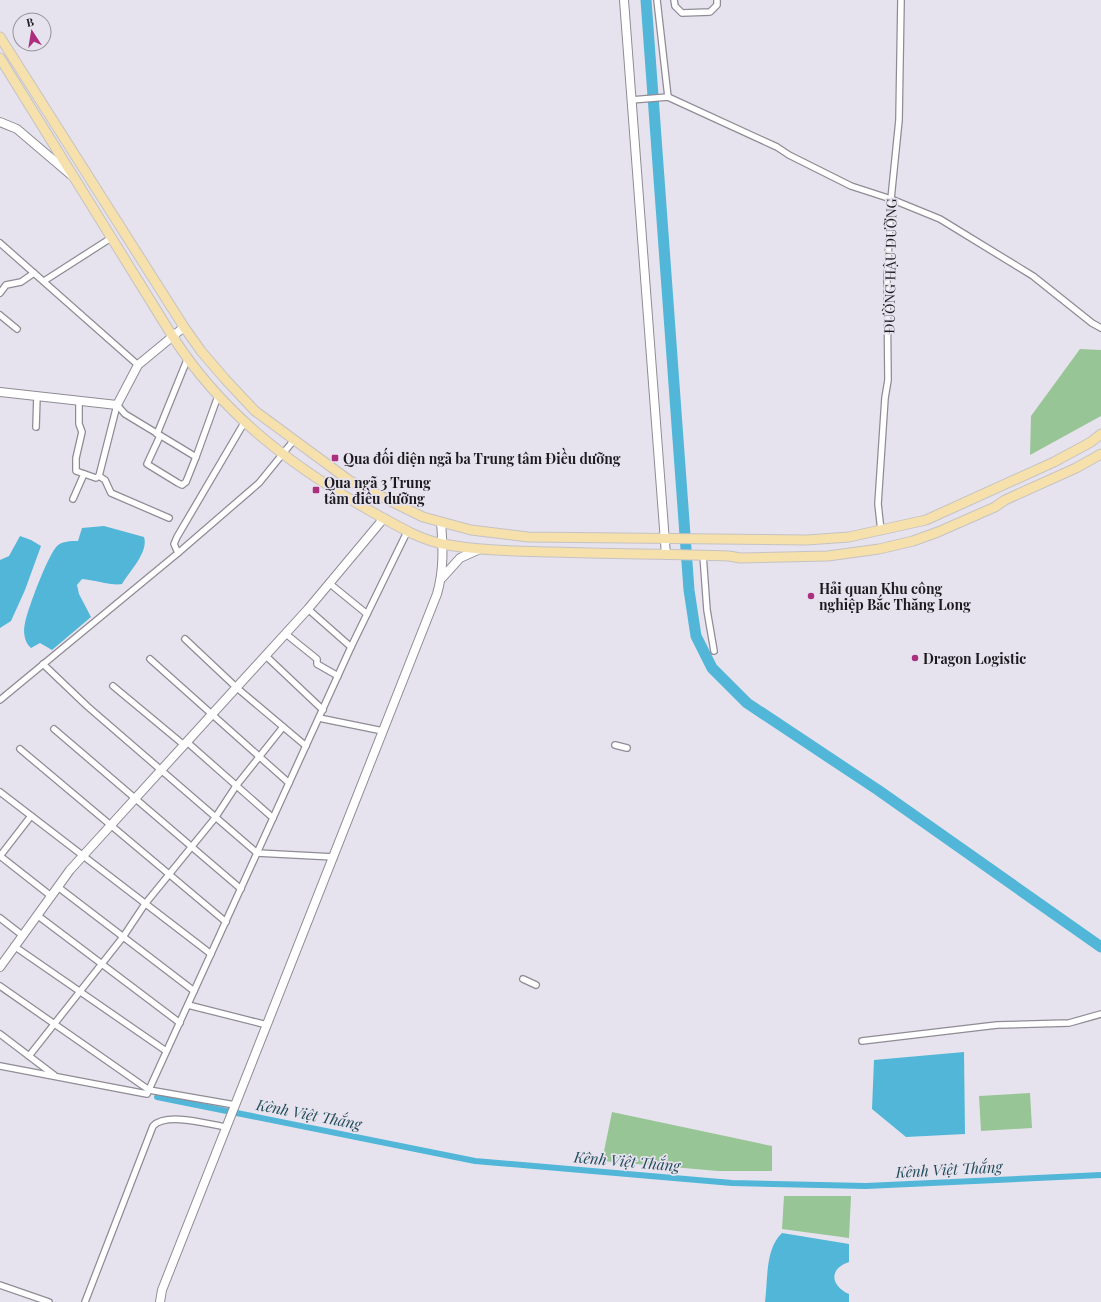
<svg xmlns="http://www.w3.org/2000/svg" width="1101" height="1302" viewBox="0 0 1101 1302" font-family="'Playfair Display',serif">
<rect width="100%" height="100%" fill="#e7e3ee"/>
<g fill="#98c595">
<path d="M1080 349 1101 350V416L1030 455 1031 416Z"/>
<path d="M1030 1093 1032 1128 981 1131 979 1096Z"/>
<path d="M612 1112 772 1146V1171H718L602 1161Z"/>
<path d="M784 1196H851L849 1238 782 1229Z"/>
</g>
<g fill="#51b6d7">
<path d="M104 526 144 537C149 552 129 572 122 584 113 586 94 580 82 579L77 585 79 594 91 617 52 650 40 643 31 648C24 642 23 631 25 623 28 608 48 555 57 546 63 541 70 541 78 541L82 528Z"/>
<path d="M20 536 31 540 41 546 25 590 11 621 0 628V560L9 556Z"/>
<path d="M964 1052 965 1134 906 1137 872 1109 874 1060Z"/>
<path d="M782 1233 849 1244V1262C828 1269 831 1286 849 1294V1302H765C768 1279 765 1249 782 1233Z"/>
</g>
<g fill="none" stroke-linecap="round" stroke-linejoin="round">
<path stroke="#51b6d7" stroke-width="6" d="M157 1097 475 1161 732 1183 866 1186 1101 1175"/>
<path stroke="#51b6d7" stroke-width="11" d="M646 0 689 590 696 636 712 668 747 703 878 790 1101 947"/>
<defs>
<g id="street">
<path d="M657 0 668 97"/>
<path d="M674 0 675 6 682 13 710 12 717 5V0"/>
<path d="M631 100 668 97 777 147 789 155 851 186 891 199 940 219 1033 276 1092 323 1101 328"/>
<path d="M0 243 138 365"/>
<path d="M44 281 111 238"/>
<path d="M0 293 6 285 21 282 34 273"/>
<path d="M0 315 17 329"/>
<path d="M79 401V424L82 432 76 458V471L96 478 99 476 117 405"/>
<path d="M117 405 125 414 196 457 218 396"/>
<path d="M36 427 37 396"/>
<path d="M157 434 187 360"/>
<path d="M160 436 147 464 178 483 182 485 186 482 196 457"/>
<path d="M99 476 105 480 111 493 169 518"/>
<path d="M73 499 84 474"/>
<path d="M881 531 878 504 885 398 888 380 887 279 891 199 899 120 901 0"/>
<path d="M178 553 174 544 177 537 244 423"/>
<path d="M703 555 707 610 714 651"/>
<path d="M329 583 367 614"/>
<path d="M308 609 351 647"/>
<path d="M286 634 317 659V664L338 676"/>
<path d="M185 639 237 688 306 746"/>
<path d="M266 656 323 710"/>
<path d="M150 659 289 783"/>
<path d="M43 664 87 706 257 853 334 857"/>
<path d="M113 686 184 745"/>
<path d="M0 700 178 553 259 483 294 440"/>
<path d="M319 718 383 731"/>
<path d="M54 729 241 889"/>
<path d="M187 742 273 818"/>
<path d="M615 745 627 748"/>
<path d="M20 749 226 922"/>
<path d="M0 792 211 954"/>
<path d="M0 856 51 896"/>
<path d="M0 856 31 816"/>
<path d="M58 887 194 991"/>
<path d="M37 915 180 1023"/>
<path d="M0 918 22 935"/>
<path d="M14 946 166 1051"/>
<path d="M523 979 536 985"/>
<path d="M0 986 149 1090 235 1105"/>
<path d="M188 1005 267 1025"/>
<path d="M0 1034 54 1075"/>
<path d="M862 1041 997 1025 1069 1023 1101 1014"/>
<path d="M29 1056 123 937 145 904 215 818 236 786 283 727"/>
<path d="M0 1066 147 1094 351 647 407 532"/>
<path d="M0 1285 49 1302"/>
<path d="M85 1302 153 1126C167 1112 207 1124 226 1127"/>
</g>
<g id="secondary">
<path d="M624 0 666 555"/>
<path d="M0 122 17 129 71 175"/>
<path d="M0 392 117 405 138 365 184 327"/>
<path d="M442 578 460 558 480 549"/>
<path d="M0 967 70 870 308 609 384 518"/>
<path d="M160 1302 162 1290 437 594C444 570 443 547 441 522"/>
</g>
<g id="primary">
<path d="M0 37 184 327 201 351 225 379 255 411 350 481 423 517 471 530 528 537 807 540 849 537 926 520 1054 462 1091 442 1101 434"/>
<path d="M0 58 173 337C223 415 294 468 374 513 396 525 418 539 443 544 480 551 518 551 554 552 613 554 671 554 729 556L740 558 828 556 879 549 913 541 938 532 995 507 1005 500 1076 468 1101 454"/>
</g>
</defs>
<use href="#street" stroke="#8f8c95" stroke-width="8"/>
<use href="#secondary" stroke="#8f8c95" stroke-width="10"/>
<use href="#primary" stroke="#c4c3c4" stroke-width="11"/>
<use href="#street" stroke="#fff" stroke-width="5.5"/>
<use href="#secondary" stroke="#fff" stroke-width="8"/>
<use href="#primary" stroke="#f6e0ac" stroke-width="9"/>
</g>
<g fill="#ac2f7f" stroke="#e7e3ee" stroke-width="1.5">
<rect x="331" y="454" width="8" height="8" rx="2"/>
<rect x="312" y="486" width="8" height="8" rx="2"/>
<circle cx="811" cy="596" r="4"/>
<circle cx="915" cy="658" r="4"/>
</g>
<g text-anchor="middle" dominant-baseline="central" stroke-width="3.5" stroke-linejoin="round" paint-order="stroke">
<g font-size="14" fill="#1c1a1e" stroke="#e7e3ee">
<text transform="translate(890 266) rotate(-89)">ĐƯỜNG HẬU DƯỠNG</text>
</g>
<g font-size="14" font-weight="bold" fill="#1c1a1e" stroke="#e7e3ee" text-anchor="start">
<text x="343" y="458">Qua đối diện ngã ba Trung tâm Điều dưỡng</text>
<text x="324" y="482">Qua ngã 3 Trung<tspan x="324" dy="16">tâm điều dưỡng</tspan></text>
<text x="819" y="588">Hải quan Khu công<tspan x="819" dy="16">nghiệp Bắc Thăng Long</tspan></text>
<text x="923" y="658">Dragon Logistic</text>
</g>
<g font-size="15" font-style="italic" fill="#204c5a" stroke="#e7e3ee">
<text transform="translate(309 1114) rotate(11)">Kênh Việt Thắng</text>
<text transform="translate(627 1161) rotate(5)">Kênh Việt Thắng</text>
<text transform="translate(949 1169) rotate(-3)">Kênh Việt Thắng</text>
</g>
</g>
<g transform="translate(32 32) rotate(348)"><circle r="19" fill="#e7e3ee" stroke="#96939b"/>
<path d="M0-3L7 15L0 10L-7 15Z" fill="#ac2f7f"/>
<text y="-6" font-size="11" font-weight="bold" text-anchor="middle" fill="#1c1a1e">B</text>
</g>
</svg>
